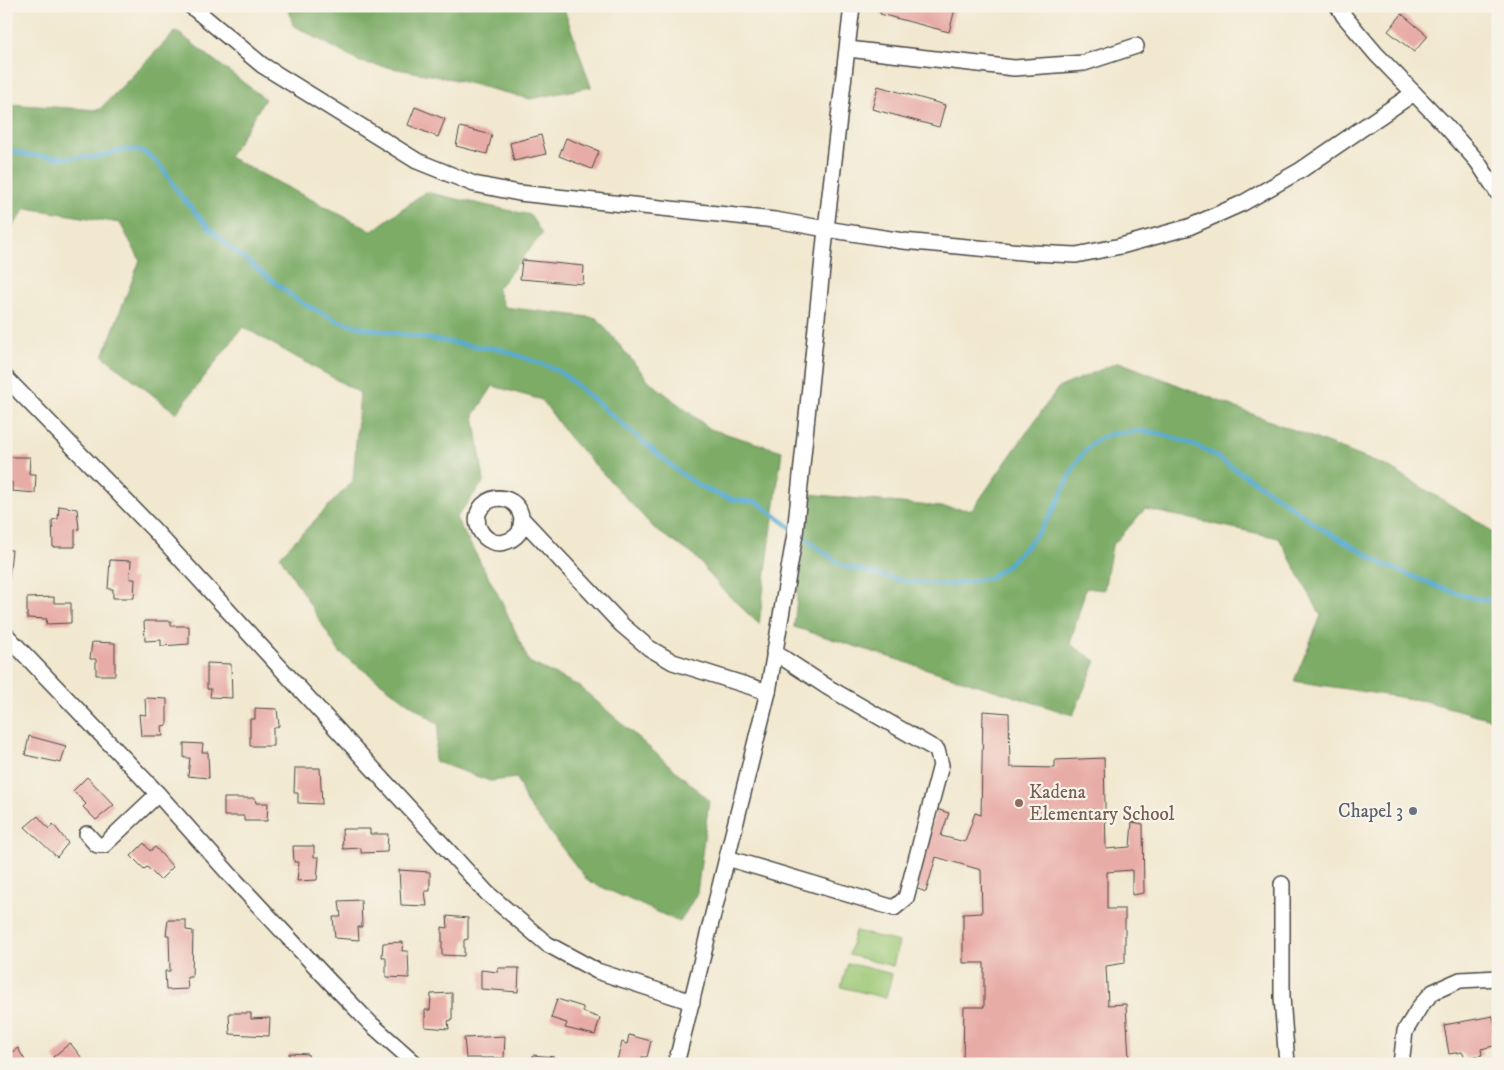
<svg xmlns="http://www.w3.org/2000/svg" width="1504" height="1070" viewBox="0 0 1504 1070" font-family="'IM FELL DW Pica',serif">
<rect width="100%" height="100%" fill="#f7f3e8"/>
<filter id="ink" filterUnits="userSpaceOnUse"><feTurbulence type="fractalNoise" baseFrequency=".02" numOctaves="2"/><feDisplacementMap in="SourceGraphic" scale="10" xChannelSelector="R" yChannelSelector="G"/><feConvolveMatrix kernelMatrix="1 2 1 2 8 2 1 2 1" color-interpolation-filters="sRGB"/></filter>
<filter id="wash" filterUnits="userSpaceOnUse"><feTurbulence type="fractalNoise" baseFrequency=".0096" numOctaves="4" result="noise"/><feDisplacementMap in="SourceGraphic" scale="20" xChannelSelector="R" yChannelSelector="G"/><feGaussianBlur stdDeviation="1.12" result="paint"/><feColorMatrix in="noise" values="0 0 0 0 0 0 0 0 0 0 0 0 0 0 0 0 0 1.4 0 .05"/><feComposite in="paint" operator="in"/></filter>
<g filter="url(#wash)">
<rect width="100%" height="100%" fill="#f1e8cf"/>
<g fill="#9bc875" stroke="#637a50">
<path d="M855 931 899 942 893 966 849 955Z"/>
<path d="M848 963 892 974 886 998 841 987Z"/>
</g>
<g fill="#7cac66" stroke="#546c48">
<path d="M288 6H563L591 87 530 99 452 79 360 62 293 25Z"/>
<path d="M176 31 265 99 229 157 372 231 425 192 530 215 542 234 497 289 504 307 597 318 649 381 710 429 782 451 759 624 723 590 694 555 656 530 569 437 542 400 493 386 474 415 484 481 456 518 502 602 529 662 579 686 709 800 697 893 680 922 588 881 526 802 517 778 490 781 434 761 439 725 340 653 280 556 353 481 360 393 243 327 176 413 103 356 140 260 120 223 26 208 6 236V104L99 110Z"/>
<path d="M1119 362 1388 467 1479 522 1498 537V721L1425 701 1294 681 1321 616 1279 538 1145 509 1112 546 1104 590 1086 588 1070 644 1096 661 1073 715 794 627 808 494 972 510 1058 388Z"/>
</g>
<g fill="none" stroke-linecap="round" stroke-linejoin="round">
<g stroke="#57abd3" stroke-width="4.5">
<path d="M6 149 27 155 64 158 97 157 121 150H140L153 158 164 170 180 195 208 227 232 249 300 302 338 321 364 328 480 347 500 349 547 366 562 373 679 472 698 485 719 495 735 500 757 502 793 529"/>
<path d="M799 534 843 566 904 581 947 585 989 578 1006 566 1026 547 1040 530 1053 511 1075 465 1085 451 1095 441 1110 434 1140 431 1158 433 1189 443 1209 452 1275 495 1319 527 1383 564 1441 588 1473 598 1498 602"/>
</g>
</g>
<g id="blocks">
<g fill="#e8aca6">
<path d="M882 6H946L955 9 949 32 880 14Z"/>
<path d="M1402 14 1428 36 1414 52 1388 31Z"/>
<path d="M878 86 945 105 939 127 872 109Z"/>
<path d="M415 107 445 119 438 137 408 125Z"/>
<path d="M460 127 492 135 487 154 456 146Z"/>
<path d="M541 135 546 154 514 161 510 143Z"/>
<path d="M566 138 599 151 592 169 559 156Z"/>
<path d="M522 260 584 266 583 284 520 279Z"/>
<path d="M9 457H30L29 474H36L35 493 12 491V482H8Z"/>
<path d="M59 506 77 509 79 529 75 530V547H53L52 520 58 519Z"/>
<path d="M6 550H12L9 577H6Z"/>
<path d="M110 560 131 561 130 579H135L134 598H113V589H108Z"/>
<path d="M54 597V603H71V623L46 624 47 619 27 618V598Z"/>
<path d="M144 621H171V626H189V644L161 646V640L145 641Z"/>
<path d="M92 642 115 643V675H96V659H90Z"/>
<path d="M207 663 231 664 232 698 210 697 211 689H207Z"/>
<path d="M145 698 167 699V725L162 726 163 736H141L139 714 146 715Z"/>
<path d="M255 708 277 709 279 726 273 729V746H250V719H255Z"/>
<path d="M983 711 1009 713 1010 767 1055 768V760L1104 758 1106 849 1130 847 1132 822 1143 824 1144 893 1132 895V870L1107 872V909H1125V963L1106 966 1108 1005 1126 1004 1129 1060 1110 1061V1064H1067V1061L1026 1064H984V1062L963 1064 964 1007H984V963H963V914L982 913 981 870 936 857 926 892 915 888 936 809 949 813 941 836 965 842 975 813 981 815Z"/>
<path d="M29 736 66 746 61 763 25 755Z"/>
<path d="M184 743 203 744 202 752H208L209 778 188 776 190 758H184Z"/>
<path d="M295 768H320L322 804 298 803V793H294Z"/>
<path d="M87 777 114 805 96 820 83 807 86 804 73 791Z"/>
<path d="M224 798H255L256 803H268L267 821H244V816H224Z"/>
<path d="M38 816 49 829 53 824 68 843 57 857 25 827Z"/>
<path d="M342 829H370V834H388L387 852 361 853V848L343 849Z"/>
<path d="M144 843 150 851 155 847 173 867 160 880 147 867 144 869 131 856Z"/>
<path d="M293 846H314V857H319L317 880 297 881 299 862H294Z"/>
<path d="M399 870 430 872V891H425L427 906 401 905Z"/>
<path d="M361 900 362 927H358L359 940 335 938 333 917H341L339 901Z"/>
<path d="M447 916 468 918V939L464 940V956L442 955V927L448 928Z"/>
<path d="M168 920H186V930L193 931 192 977H187L188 989 166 990 165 971H170L169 935H166Z"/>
<path d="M403 942 402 951H408L409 978 386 977V957H382L383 943Z"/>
<path d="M498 968H519L518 992 481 989V970L498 972Z"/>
<path d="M452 993V1020L448 1021 449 1029 425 1027V1010H430L431 994Z"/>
<path d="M557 999 583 1007V1012L600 1018 595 1035 565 1028 567 1023 551 1018Z"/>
<path d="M229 1013H251V1019L270 1018 269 1036 230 1034Z"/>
<path d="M1493 1016 1498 1045 1481 1049 1482 1055 1465 1058 1462 1052 1449 1054 1444 1025Z"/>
<path d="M629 1035 651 1041 647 1057H642L641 1064H616L622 1042 627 1044Z"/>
<path d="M505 1036 504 1058H466L464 1038Z"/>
<path d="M70 1043 87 1064H58L53 1057Z"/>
<path d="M18 1048 27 1064H6V1056Z"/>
<path d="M289 1053 308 1054V1064H284V1061H289Z"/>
<path d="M533 1055 554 1057V1064H533Z"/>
</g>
</g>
</g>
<g filter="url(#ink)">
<use href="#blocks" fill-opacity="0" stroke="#494744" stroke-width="1"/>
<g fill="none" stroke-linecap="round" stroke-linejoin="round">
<defs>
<g id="minor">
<path d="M191 6 262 65 417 161 474 184 519 193 775 220 826 229 903 241 1033 253 1076 255 1121 246 1189 227 1243 203 1301 170 1414 93"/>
<path d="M1338 6 1344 16 1376 54 1445 125 1477 161 1498 193"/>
<path d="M848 49 1014 68 1084 63 1136 46"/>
<path d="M6 378 155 531 487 893 547 944 597 971 692 1002"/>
<path d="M522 519C521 523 521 528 520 531 518 535 513 539 508 541 484 551 465 517 487 502 497 495 511 498 518 508 520 511 521 516 522 519L622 625 649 648 673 662 768 692"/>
<path d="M6 635 158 794 231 876 331 983 371 1024 416 1064"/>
<path d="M87 834 97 845H104L158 794"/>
<path d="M727 858 894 908 906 898 941 765 937 750 829 688 774 652"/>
<path d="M1282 884V997L1287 1064"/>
<path d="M676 1064 768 692 795 534 826 229 852 6"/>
<path d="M1401 1064 1405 1031 1421 1005 1433 992 1460 980 1498 978"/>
</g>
</defs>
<use href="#minor" stroke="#494744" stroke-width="18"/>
<use href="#minor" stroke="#fff" stroke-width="15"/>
</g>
</g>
<circle fill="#8d6e63" stroke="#f7f3e8" stroke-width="2" cx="1019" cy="803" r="5"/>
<circle fill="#6b7280" stroke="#f7f3e8" stroke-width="2" cx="1413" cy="811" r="5"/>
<g text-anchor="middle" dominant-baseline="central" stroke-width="4.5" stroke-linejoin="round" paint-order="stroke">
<g font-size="19" fill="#785e54" stroke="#f7f3e8" text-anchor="start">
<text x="1029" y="792">Kadena<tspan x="1029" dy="22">Elementary School</tspan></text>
</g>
<g font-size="19" fill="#5b616d" stroke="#f7f3e8" text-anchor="end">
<text x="1403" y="811">Chapel 3</text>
</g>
</g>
<rect width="1504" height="1070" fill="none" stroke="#f7f3e8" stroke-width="25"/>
</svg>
